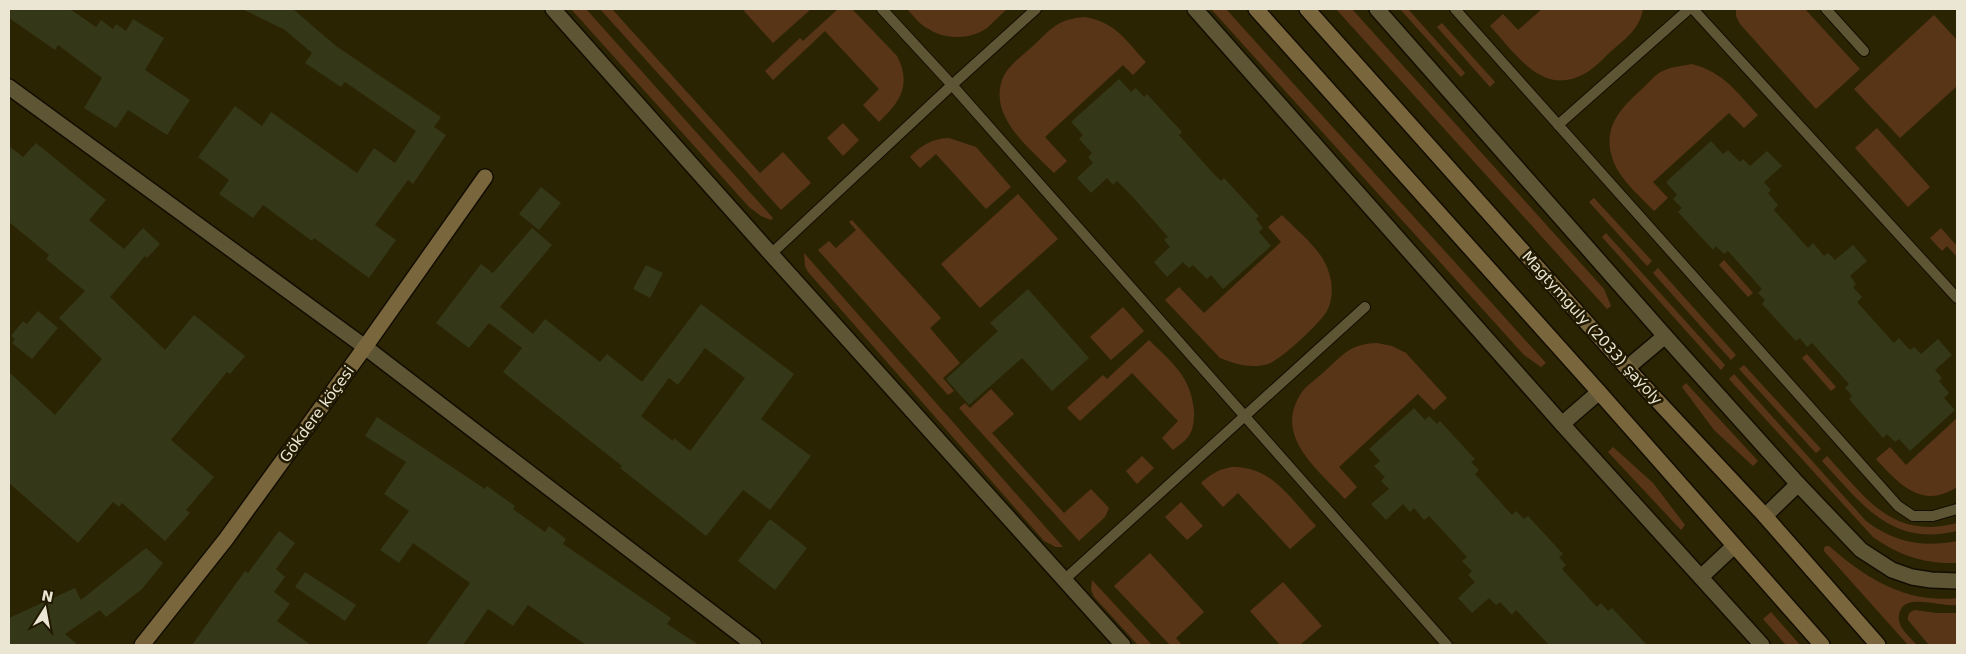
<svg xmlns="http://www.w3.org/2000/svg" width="1966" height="654" viewBox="0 0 1966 654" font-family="'DejaVu Sans',sans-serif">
<rect width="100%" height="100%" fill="#2b2403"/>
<g fill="#593518">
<path d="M571 9H586L773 218 771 220 761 216 749 207Z"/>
<path d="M600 9H612L760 173 783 152 811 183 781 210Z"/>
<path d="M746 9H811L773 43 744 11Z"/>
<path d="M838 9H852L897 56C912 85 900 102 879 122L863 105 879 89 825 31 773 80 765 71 800 38 803 41Z"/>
<path d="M907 9H1007C1000 15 994 22 987 28 970 40 944 40 927 28 919 24 913 15 907 9Z"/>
<path d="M1211 9H1226L1546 363 1541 367 1524 355Z"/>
<path d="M1336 9H1352L1604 289 1611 306 1607 309Z"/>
<path d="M1400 9H1408L1465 73 1461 77Z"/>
<path d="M1542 9H1643C1640 29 1624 40 1609 53 1603 59 1596 66 1589 71 1544 100 1517 55 1490 26L1503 14 1518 30Z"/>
<path d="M1736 9H1805L1860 69 1816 109 1740 24 1736 16Z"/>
<path d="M1934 15 1957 40V86L1900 138 1854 89Z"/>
<path d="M1085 17C1117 23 1125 40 1146 62L1133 75 1123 65 1045 137 1067 161 1054 173C1031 149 989 118 1002 80 1007 66 1022 56 1033 46 1052 28 1058 19 1085 17Z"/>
<path d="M1442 23 1495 82 1490 87 1437 27Z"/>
<path d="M1692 64C1725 73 1736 92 1758 115L1744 128 1729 113 1653 182 1668 198 1654 211C1639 195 1618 178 1612 157 1603 126 1621 108 1642 89 1648 84 1653 77 1659 73 1669 67 1681 66 1692 64Z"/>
<path d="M843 123 859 140 843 156 827 138Z"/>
<path d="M1877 128 1930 187 1908 207 1855 148Z"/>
<path d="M949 138 976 147 1011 187 986 209 936 154 920 168 910 157C922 145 931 139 949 138Z"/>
<path d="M1018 194 1058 239 980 308 941 264Z"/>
<path d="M1594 198 1652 261 1647 266 1589 202Z"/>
<path d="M1282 215C1298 232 1323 250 1329 273 1333 285 1333 300 1327 311 1319 324 1282 359 1268 364 1252 369 1235 364 1220 358L1165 300 1179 287 1204 313 1281 242 1268 227Z"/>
<path d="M852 220 941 318 930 328 960 363 943 378 954 391 948 395 818 250 829 241 836 248 856 230 849 222Z"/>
<path d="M1941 228 1956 245 1957 244V257L1947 246 1942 251 1930 238Z"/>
<path d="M1606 233 1725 365 1721 370 1602 237Z"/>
<path d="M804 253 1063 547H1056L1044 541 808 272 805 266Z"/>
<path d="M1724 260 1753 293 1748 297 1719 265Z"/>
<path d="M1658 268 1736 355 1731 360 1653 273Z"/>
<path d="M1123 307 1144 331 1111 360 1090 337Z"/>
<path d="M1149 340C1172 363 1191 376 1194 411 1194 418 1194 427 1190 434 1187 440 1179 445 1173 450L1162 438 1178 421 1132 373 1080 421 1067 408 1103 375 1107 379Z"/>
<path d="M1377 343 1392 346 1406 353 1447 398 1434 410 1418 394 1339 467 1357 487 1345 499C1318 469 1272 436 1302 392 1308 384 1318 378 1325 371 1344 354 1350 344 1377 343Z"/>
<path d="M1807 354 1836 387 1831 391 1802 358Z"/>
<path d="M1744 365 1821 449 1816 453 1739 369Z"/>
<path d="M1734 374 1866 521C1893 542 1924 548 1957 541V563C1925 564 1900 556 1873 537L1729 379Z"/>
<path d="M1686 383 1758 461 1753 466 1714 430 1682 387Z"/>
<path d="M991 389 1014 414 992 433 1064 513 1091 489 1109 508 1105 517 1079 541 959 408 965 403 970 408Z"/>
<path d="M1957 418V487C1922 510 1899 484 1876 459L1890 447 1906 465Z"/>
<path d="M1613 447 1653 483 1685 525 1681 530 1608 452Z"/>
<path d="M1142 456 1154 468 1137 484 1126 471Z"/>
<path d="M1827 456C1867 499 1892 540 1957 523V531C1891 547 1862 504 1822 461Z"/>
<path d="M1232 467C1272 466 1291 499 1316 526L1290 549 1238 493 1223 507 1201 483C1211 474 1219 469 1232 467Z"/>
<path d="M1181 502 1203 526 1187 540 1165 517Z"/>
<path d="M1826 546H1829C1865 578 1907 604 1957 598V605C1943 606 1929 601 1914 602 1909 602 1904 604 1901 609 1893 624 1908 635 1917 645H1908L1824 551V548Z"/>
<path d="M1150 553 1204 612 1176 638 1182 645H1170L1114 586Z"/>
<path d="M1092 580 1152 645H1138L1094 597 1091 590Z"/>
<path d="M1283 582 1322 626 1300 645H1280L1250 611Z"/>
<path d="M1915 610 1937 613H1957V645H1929L1908 620C1908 614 1909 612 1915 610Z"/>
<path d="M1771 612 1800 645H1786L1763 619Z"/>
</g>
<g fill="#343718" fill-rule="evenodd">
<path d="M9 9H70L96 27 101 20 113 29 116 24 126 31 133 19 164 38 145 70 190 100 167 135 128 110 116 128 84 108 102 78 58 45 55 50 9 18Z"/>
<path d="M242 9H293L336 46 441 117 434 127 446 135 413 184 408 180 375 225 396 240 369 278 314 238 312 241 263 205 253 218 219 194 229 180 198 157 235 106 262 126 271 112 357 173 374 148 395 163 416 131 345 82 341 87 305 63 312 53 285 30Z"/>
<path d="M1119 79 1131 92 1136 88 1144 97 1147 94 1182 132 1179 135 1212 172 1221 181 1224 178 1259 216 1256 219 1263 228 1259 232 1271 246 1223 289 1211 275 1207 279 1193 265 1189 268 1183 262 1167 277 1154 262 1170 247 1164 240 1168 237 1131 195 1117 181 1113 185 1107 178 1091 193 1077 178 1093 163 1088 157 1092 153 1079 139 1083 135 1071 122Z"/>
<path d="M1711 141 1723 154 1728 150 1740 162 1743 159 1750 166 1767 151 1782 166 1764 182 1771 190 1768 193 1778 205 1774 210 1808 248 1813 243 1824 256 1828 253 1835 260 1853 245 1867 261 1850 276 1856 284 1853 287 1862 297 1857 302 1894 343 1899 338 1910 350 1914 347 1921 354 1938 339 1952 355 1935 370 1942 378 1939 381 1949 393 1944 398 1955 410 1910 451 1899 439 1895 442 1887 434 1883 438 1849 399 1852 396 1845 388 1849 384 1812 343 1807 347 1800 338 1796 341 1762 304 1765 300 1758 293 1762 289 1728 251 1724 254 1716 246 1713 250 1678 212 1682 208 1673 199 1677 195 1666 182Z"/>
<path d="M36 143 106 200 89 220 124 249 143 228 160 244 147 258 145 256 110 297 165 350 194 315 245 356 230 374 227 372 171 440 214 477 186 510 190 513 165 541 122 503 119 507 113 502 78 543 9 483V372L55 415 102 359 59 318 85 291 46 259 49 255 9 222V146L23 157Z"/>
<path d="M541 187 561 203 539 230 519 214Z"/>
<path d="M532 228 552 245 500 307 533 334 545 319 600 362 607 354 642 382 701 304 794 374 761 419 811 456 770 510 743 490 706 536 620 468 622 466 503 372 522 348 489 323 469 348 436 323 481 264 493 273ZM705 348 745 378 690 451 674 438 673 441 641 416 669 378 678 385Z"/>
<path d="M646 265 663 273 650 298 633 289Z"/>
<path d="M1028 289 1089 358 1052 391 1022 358 969 405 946 379 998 331 990 323Z"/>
<path d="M38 311 58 328 32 359 12 343 15 339 11 336 23 321 27 324Z"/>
<path d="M1414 408 1425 420 1429 416 1437 424 1440 421 1475 459 1471 462 1479 470 1475 474 1512 515 1516 511 1524 519 1528 516 1563 554 1559 557 1566 565 1562 569 1597 607 1601 603 1608 611 1612 608 1647 645H1549L1516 610 1512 615 1500 602 1496 605 1489 598 1472 613 1458 598 1475 582 1468 575 1472 571 1462 561 1467 557 1429 516 1424 520 1414 508 1410 512 1403 504 1386 520 1371 504 1389 489 1381 481 1385 477 1374 466 1380 461 1369 449Z"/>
<path d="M377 417 485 489 487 486 515 506 513 509 545 532 549 526 566 539 563 544 671 618 667 624 699 645H586L528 605 513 626 488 609 463 645H426L470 583 413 543 399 563 380 550 409 511 384 494 406 462 365 436Z"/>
<path d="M770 519 807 548 775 590 738 561Z"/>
<path d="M279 531 295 543 276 569 285 577 274 592 290 604 277 621 311 645H192L245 571 248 573Z"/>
<path d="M146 548 163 563 142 589 106 617 100 610 65 634 78 645H9V618L75 588 81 600Z"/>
<path d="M305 572 356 605 345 621 295 587Z"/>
</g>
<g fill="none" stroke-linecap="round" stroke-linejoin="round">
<defs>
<g id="lane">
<path d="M882 9 952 85 1447 645"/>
<path d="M1455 9 1898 506 1913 516H1933L1957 509"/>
<path d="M1693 9 1957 298"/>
<path d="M1826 9 1864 51"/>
<path d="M1558 125 1689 9"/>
<path d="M771 254 952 85 1036 9"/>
<path d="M1064 580 1365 307"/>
</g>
<g id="street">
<path d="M553 9 771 254 1123 645"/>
<path d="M1195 9 1562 424 1762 645"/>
<path d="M1377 9 1665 336 1798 484 1861 550 1892 570 1912 577 1931 580 1957 581"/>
<path d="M9 87 365 347 754 645"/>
<path d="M1627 368 1665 336"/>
<path d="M1562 424 1599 392"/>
<path d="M1765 516 1798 484"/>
<path d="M1701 577 1734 546"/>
</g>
<g id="secondary">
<path d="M1256 9 1599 392 1822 645"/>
<path d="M1307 9 1627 368 1765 516 1878 645"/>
<path d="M142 645 226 539 365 347 485 177"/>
</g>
</defs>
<use href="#lane" stroke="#120d00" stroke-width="12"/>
<use href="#street" stroke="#120d00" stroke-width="18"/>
<use href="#secondary" stroke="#120d00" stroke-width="18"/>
<use href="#lane" stroke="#5e5535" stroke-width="10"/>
<use href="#street" stroke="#5e5535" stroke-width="15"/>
<use href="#secondary" stroke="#79663d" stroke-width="15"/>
</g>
<g text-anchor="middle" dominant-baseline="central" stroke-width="5" stroke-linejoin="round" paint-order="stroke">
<g font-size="15" fill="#ebe6d4" stroke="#221a00">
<text transform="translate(1592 328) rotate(48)">Magtymguly (2033) şaýoly</text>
<text transform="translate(317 414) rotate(-54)">Gökdere köçesi</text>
</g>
</g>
<rect width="1966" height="654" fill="none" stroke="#ebe6d4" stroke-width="20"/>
<g transform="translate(45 609) rotate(11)" stroke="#221a00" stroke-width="4" paint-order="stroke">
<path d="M0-4L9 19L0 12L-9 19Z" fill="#ebe6d4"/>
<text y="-8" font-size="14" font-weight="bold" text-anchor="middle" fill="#ebe6d4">N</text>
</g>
</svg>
